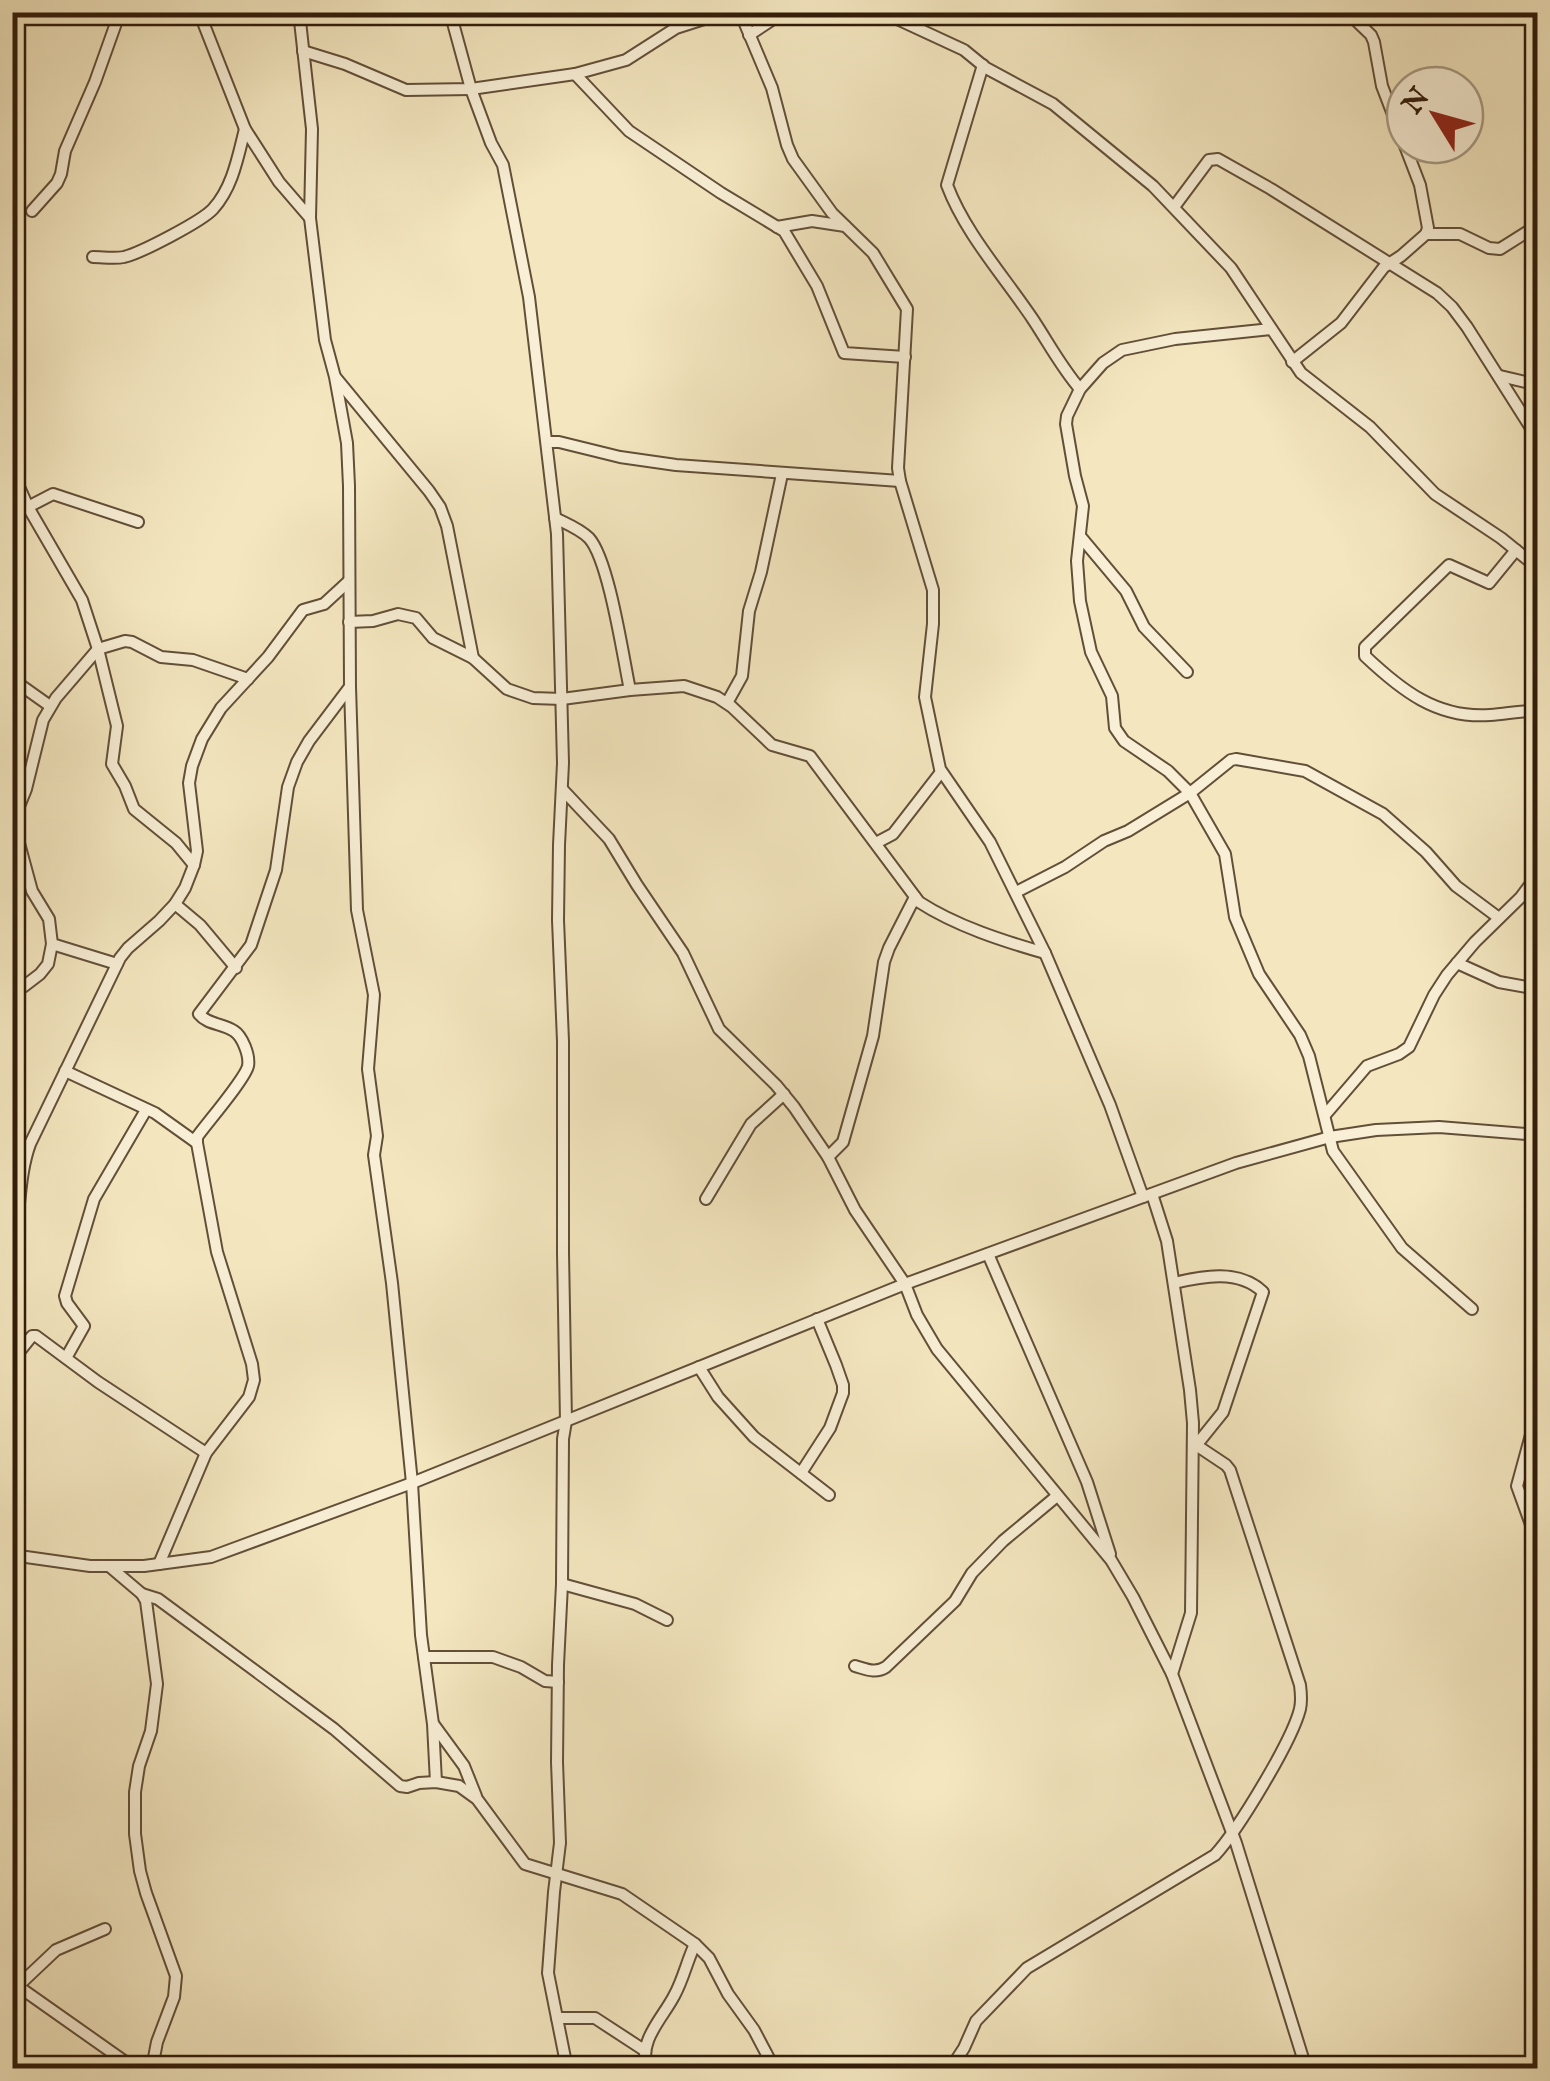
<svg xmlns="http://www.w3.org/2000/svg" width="1550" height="2081" viewBox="0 0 1550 2081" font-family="'IM FELL English',serif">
<rect width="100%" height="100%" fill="#f4e7c0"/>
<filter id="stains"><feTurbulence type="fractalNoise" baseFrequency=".002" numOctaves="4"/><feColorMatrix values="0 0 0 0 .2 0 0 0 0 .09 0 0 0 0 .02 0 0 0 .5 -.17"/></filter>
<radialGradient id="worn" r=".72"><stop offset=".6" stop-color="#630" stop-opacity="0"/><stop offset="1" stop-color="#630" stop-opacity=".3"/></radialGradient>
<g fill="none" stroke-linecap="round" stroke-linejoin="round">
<defs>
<g id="minor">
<path d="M199 12 245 129 279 182 310 218 312 129 299 12"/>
<path d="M450 12 471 89 491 143 503 165 529 297 557 534 563 763 559 845 558 920 563 1041V1253L566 1421 563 1439 562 1584 558 1665 557 1762 560 1843 554 1892 548 1973 567 2068"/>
<path d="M740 12 772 88 787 145 793 159 832 213 873 253 907 309 898 468 900 481 933 590V624L925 697 940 769 990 842 1045 953 1110 1105 1143 1197"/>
<path d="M882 12 964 50 986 68 1053 104 1153 186 1231 268 1301 373 1370 427 1435 494 1501 538 1538 568"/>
<path d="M749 35 784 12"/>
<path d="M303 51 345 64 406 90 471 89 575 74 626 60 676 28 726 12"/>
<path d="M983 65 947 185C965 233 1003 275 1032 318 1048 342 1061 367 1080 389"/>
<path d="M575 74 629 131 721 193 784 231 817 286 844 353 905 357"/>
<path d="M1174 207 1209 160 1218 159 1271 189 1437 293 1452 307 1467 327 1538 439"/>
<path d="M32 211 57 183 61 174 65 151 95 82 120 12"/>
<path d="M310 218 325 340 335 377 347 443 349 486 350 687 357 910 374 995 368 1069 377 1136 374 1155 392 1283 412 1483 421 1635 433 1724 436 1782"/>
<path d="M777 227 812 221 845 226"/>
<path d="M1426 234H1460L1489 248 1500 249 1538 225"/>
<path d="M93 257C103 257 114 259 124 257 141 253 202 221 213 209 233 187 238 156 245 129"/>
<path d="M1271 329 1175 339 1122 350 1103 363 1080 389 1067 416 1066 424 1075 476 1083 506 1077 561 1080 601 1091 652 1112 696 1115 728 1124 741 1168 771 1190 793 1225 854 1235 917 1259 974 1300 1035 1309 1056 1333 1151 1402 1248 1472 1309"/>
<path d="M1292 362 1341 323 1384 267 1401 256 1426 234 1428 228 1420 185 1382 86 1374 42 1371 35 1347 12"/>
<path d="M1500 376 1538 385"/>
<path d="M336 378 429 491 440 507 447 526 473 658"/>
<path d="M547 442H559L620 457 676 465 900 481"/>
<path d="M12 471 28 507 82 600 98 649 117 726 112 764 125 786 134 809 176 843 194 865"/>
<path d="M28 507 53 494 138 522"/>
<path d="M555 518C567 524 580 529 589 538 609 560 623 657 630 690"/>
<path d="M1080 536 1126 591 1144 627 1187 672"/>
<path d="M1516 550 1489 583 1449 565 1365 647V656C1401 690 1437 719 1490 715 1507 714 1521 710 1538 711"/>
<path d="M349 622 373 621 398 614 416 618 433 638 473 658 507 689 533 698 562 699 630 690 684 686 717 697 732 707 772 745 810 756 919 902C956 926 1003 941 1045 953"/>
<path d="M12 679 50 706"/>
<path d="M727 703 742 676 749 611 761 572 782 474"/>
<path d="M562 789 609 839 637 885 683 953 719 1029 776 1085 794 1107 828 1157 855 1210 905 1284 917 1315 937 1349 1111 1560 1133 1597 1172 1674 1236 1843 1306 2068"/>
<path d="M876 843 893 834 941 772"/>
<path d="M1016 892 1065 867 1104 841 1128 831 1190 793 1231 760 1236 759 1305 771 1383 814 1426 852 1456 886 1499 918"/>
<path d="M175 904 200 925 236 968"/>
<path d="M52 944 117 964"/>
<path d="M1457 963 1499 982 1538 989"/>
<path d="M12 986 23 987 40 974 48 964 52 944 49 919 32 891 13 821 26 789 43 720 56 698 98 649 125 641 132 642 161 657 193 660 248 679"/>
<path d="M65 1071 155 1113 197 1143"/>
<path d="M1325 1115 1367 1066 1399 1054 1409 1047 1434 995 1447 975 1475 942 1521 897 1538 874"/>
<path d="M828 1157 843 1142 873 1036 884 962 889 948 915 897"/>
<path d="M1152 1194 1167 1241 1190 1390 1193 1423 1191 1613 1172 1674"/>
<path d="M706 1199 751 1124 784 1094"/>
<path d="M12 1247C21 1213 18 1177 30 1144L120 958 128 948 159 921 175 904 185 888 194 865 197 851 189 783 192 766 202 739 221 708 268 657 303 610 324 604 349 581"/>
<path d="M988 1254 1087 1482 1110 1554"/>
<path d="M1174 1283C1203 1276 1239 1269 1263 1292L1223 1412 1194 1448"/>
<path d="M66 1358 84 1326 67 1303 65 1296 94 1199 146 1110"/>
<path d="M12 1361 32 1336H36L98 1382 206 1453"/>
<path d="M699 1367 718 1397 754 1437 829 1495"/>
<path d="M1538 1409 1517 1486 1538 1544"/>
<path d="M801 1473 830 1428 843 1393V1385L836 1365 817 1319"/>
<path d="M12 1555 90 1566H144L211 1557 412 1483 905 1284 1236 1163 1330 1137 1376 1130 1439 1127 1538 1135"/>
<path d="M159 1564 206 1453 249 1397 254 1380 252 1364 217 1252 197 1143V1137C207 1123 245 1079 248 1066 250 1055 242 1036 234 1031 222 1023 208 1025 199 1014L251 945 276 870 288 787 297 762 309 741 349 688"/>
<path d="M109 1566 142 1594 146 1601 157 1684 151 1731 139 1766 135 1792V1834L140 1871 146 1893 176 1976 174 1997 157 2042 152 2068"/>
<path d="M562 1584 635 1604 667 1620"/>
<path d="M142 1594 158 1599 334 1729 400 1786 407 1787 419 1783 436 1782 459 1786 477 1799 525 1864 622 1894 695 1944 709 1958 728 1994 754 2030 774 2068"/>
<path d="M424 1657H493L521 1667 545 1681 558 1682"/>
<path d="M855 1666C866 1669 875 1674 886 1667L955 1601 972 1573 1003 1541 1057 1496"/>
<path d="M434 1725 464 1766 476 1796"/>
<path d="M1533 1837 1538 1834"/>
<path d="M12 1982 134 2068"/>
<path d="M19 1985 56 1950 105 1929"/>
<path d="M557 2018H595L644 2050"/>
<path d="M647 2068C638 2041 662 2019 674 1996 683 1980 687 1961 695 1944"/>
<path d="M951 2068 964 2048 976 2021 1027 1968 1215 1855C1238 1830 1292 1741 1300 1709 1302 1700 1301 1693 1300 1685L1230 1470 1226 1465 1196 1445"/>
</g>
</defs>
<use href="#minor" stroke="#624f38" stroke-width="14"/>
<use href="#minor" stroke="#f8efd6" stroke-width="10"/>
</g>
<rect width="1550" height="2081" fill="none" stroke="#f4e7c0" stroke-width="50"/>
<rect x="15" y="15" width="1520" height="2051" fill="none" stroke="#311c0a" stroke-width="5"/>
<rect x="25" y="25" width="1500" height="2031" fill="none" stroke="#311c0a" stroke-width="2.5"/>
<g transform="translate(1435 115) rotate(307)"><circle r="48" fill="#f8efd6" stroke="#a89b84" stroke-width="2.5"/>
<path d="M0-8L18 38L0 25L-18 38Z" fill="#8f2418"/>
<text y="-15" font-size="28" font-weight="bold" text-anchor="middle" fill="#311c0a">N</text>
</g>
<rect width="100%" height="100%" filter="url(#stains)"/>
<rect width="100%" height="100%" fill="url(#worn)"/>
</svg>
